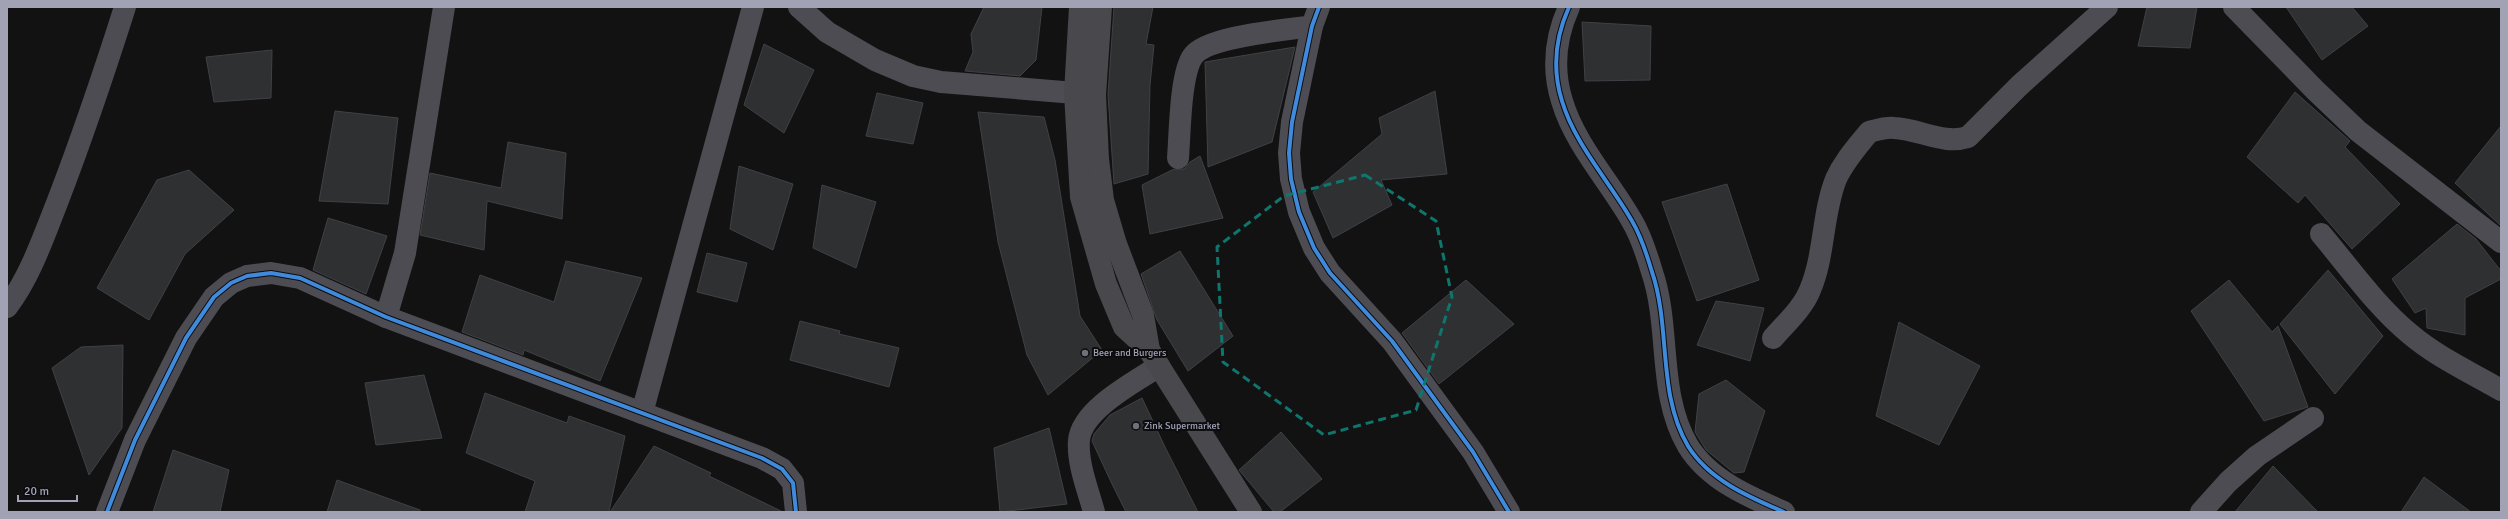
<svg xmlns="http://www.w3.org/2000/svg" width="2508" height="519" viewBox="0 0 2508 519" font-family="Signika,sans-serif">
<rect width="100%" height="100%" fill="#121212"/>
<g fill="#2f3032" stroke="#404146">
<path d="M984 7H1042L1036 60 1020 76 965 71 973 52 971 34Z"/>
<path d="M1114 7H1153L1146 44 1154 45 1150 85 1148 174 1114 184 1108 95Z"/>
<path d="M2147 7H2197L2190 48 2138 46Z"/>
<path d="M2286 7H2352L2368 26 2322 60Z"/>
<path d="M1582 22 1651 26 1650 80 1585 81Z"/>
<path d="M764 44 814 70 784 133 744 105Z"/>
<path d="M1295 47 1272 142 1208 167 1205 62Z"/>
<path d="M272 50 271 98 214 102 206 57Z"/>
<path d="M1435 91 1447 174 1381 180 1392 205 1333 238 1313 192 1382 134 1379 118Z"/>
<path d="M2295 92 2350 141 2345 147 2400 204 2352 249 2305 195 2298 203 2247 157Z"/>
<path d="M877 93 923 103 913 144 866 136Z"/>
<path d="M335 111 398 118 388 204 319 201Z"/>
<path d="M978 112 1044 117 1055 160 1080 316 1102 350 1048 395 1027 355 998 242Z"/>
<path d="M2501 126V226L2455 183Z"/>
<path d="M508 142 566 153 562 219 487 201 484 250 420 235 430 173 501 188Z"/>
<path d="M1200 156 1223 218 1150 234 1142 185 1174 169H1184L1190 162Z"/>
<path d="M739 166 793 184 773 250 730 229Z"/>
<path d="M189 170 234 210 185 254 149 320 97 288 157 180Z"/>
<path d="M1727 184 1759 280 1697 301 1662 202Z"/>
<path d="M822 185 876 202 856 268 813 248Z"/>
<path d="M328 218 387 236 366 294 313 270Z"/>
<path d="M2457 224 2476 239 2501 271V279L2465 298V335L2427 328 2426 308 2415 313 2392 279Z"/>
<path d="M1180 251 1233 336 1188 371 1157 320 1141 274Z"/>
<path d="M707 253 747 263 737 302 697 292Z"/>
<path d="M566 261 642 278 600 381 524 350 523 355 462 332 480 275 554 302Z"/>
<path d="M2328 270 2383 336 2335 394 2280 324Z"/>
<path d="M1466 280 1514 324 1439 384 1402 333Z"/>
<path d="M2229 280 2272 332 2278 326 2308 407 2264 421 2191 311Z"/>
<path d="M1716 301 1764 308 1750 361 1697 345Z"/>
<path d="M800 321 840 331 839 334 899 348 889 387 790 360Z"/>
<path d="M1899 322 1980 366 1939 445 1876 416Z"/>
<path d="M123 345 122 428 89 475 52 368 81 347Z"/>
<path d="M424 375 442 438 376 445 365 383Z"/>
<path d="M1726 380 1765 411 1744 472 1734 473 1706 450 1695 432 1699 394Z"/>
<path d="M485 393 567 423 569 416 625 436 609 512H525L535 481 466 453Z"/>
<path d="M1142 398 1165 447 1198 512H1126L1112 484 1092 441 1094 434 1110 415Z"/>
<path d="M1049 428 1067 504 1000 512 994 448Z"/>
<path d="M1281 432 1322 479 1280 512H1274L1239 470Z"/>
<path d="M654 446 711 473 709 476 783 512H610Z"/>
<path d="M173 450 229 470 220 512H153Z"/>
<path d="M2273 466 2318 512H2235Z"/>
<path d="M2424 477 2471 512H2401Z"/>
<path d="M337 480 420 510V512H327Z"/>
</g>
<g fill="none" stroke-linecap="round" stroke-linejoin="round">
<g stroke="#4c4c52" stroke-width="22">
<path d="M799 7 827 32 875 60 913 76 941 82 1075 93"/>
<path d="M1319 7 1312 26 1292 122 1289 153 1291 179 1299 212 1314 248 1330 273 1392 341 1473 452 1509 512"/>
<path d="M1569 7C1555 38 1552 69 1562 101 1575 145 1610 182 1632 221 1641 236 1647 255 1652 272 1671 327 1657 394 1688 446 1709 480 1749 497 1784 512"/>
<path d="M2234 7 2315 90 2358 131 2501 242"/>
<path d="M1178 158C1180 134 1180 74 1193 56 1207 36 1286 30 1312 26"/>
<path d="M2321 234C2349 267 2376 306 2410 334 2437 357 2470 372 2501 390"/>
<path d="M7 307C30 277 43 238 57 203 82 138 104 73 125 7"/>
<path d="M386 317 405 253 444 7"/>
<path d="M1773 338C1786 323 1803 308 1810 290 1825 255 1822 214 1836 179 1844 161 1857 147 1869 132 1877 130 1886 127 1894 128 1920 129 1943 145 1968 137L2019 86 2107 7"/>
<path d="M642 413 753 7"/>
<path d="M107 512 135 440 186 338 214 297 231 283 247 276 271 273 300 278 386 317 762 458 782 469 793 483 796 512"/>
<path d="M1094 512C1088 490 1077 463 1079 440 1082 409 1135 382 1159 366"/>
<path d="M2201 512 2228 482 2257 456 2313 418"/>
</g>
<g stroke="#48484d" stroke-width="22">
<path d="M1080 7 1075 93 1081 197 1106 284 1124 327 1149 350 1159 366 1251 512"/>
<path d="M1101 7 1095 95 1098 159 1103 200 1116 244 1143 315 1149 350"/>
</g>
<defs>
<g id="cycleway">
<path d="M1319 7 1312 26 1292 122 1289 153 1291 179 1299 212 1314 248 1330 273 1392 341 1473 452 1509 512"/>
<path d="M1569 7C1555 38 1552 69 1562 101 1575 145 1610 182 1632 221 1641 236 1647 255 1652 272 1671 327 1657 394 1688 446 1709 480 1749 497 1784 512"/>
<path d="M107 512 135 440 186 338 214 297 231 283 247 276 271 273 300 278 386 317 762 458 782 469 793 483 796 512"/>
</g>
</defs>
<use href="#cycleway" stroke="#0c0c0e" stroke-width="6"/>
<use href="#cycleway" stroke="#408adc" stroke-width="4"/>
</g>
<path fill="none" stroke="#0f766e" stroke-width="3" stroke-dasharray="8 5" stroke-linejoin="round" d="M1365 175 1436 221 1452 297 1416 410 1324 435 1223 362 1217 247 1284 196Z"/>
<g fill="#6f707c" stroke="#0c0c0e" stroke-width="1.5">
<circle cx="1085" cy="353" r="4"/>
<circle cx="1136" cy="426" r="4"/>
</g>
<g text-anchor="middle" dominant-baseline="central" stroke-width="4" stroke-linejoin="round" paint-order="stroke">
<g font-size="10" fill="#a1a3b5" stroke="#0c0c0e" text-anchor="start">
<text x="1093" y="353">Beer and Burgers</text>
<text x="1144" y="426">Zink Supermarket</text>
</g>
</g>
<rect width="2508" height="519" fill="none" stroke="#a1a3b5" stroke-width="16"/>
<path d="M18 495v6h59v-6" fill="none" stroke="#a1a3b5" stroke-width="2"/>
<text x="24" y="495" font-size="12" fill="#a1a3b5" stroke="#0c0c0e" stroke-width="3" paint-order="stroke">20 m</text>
</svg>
